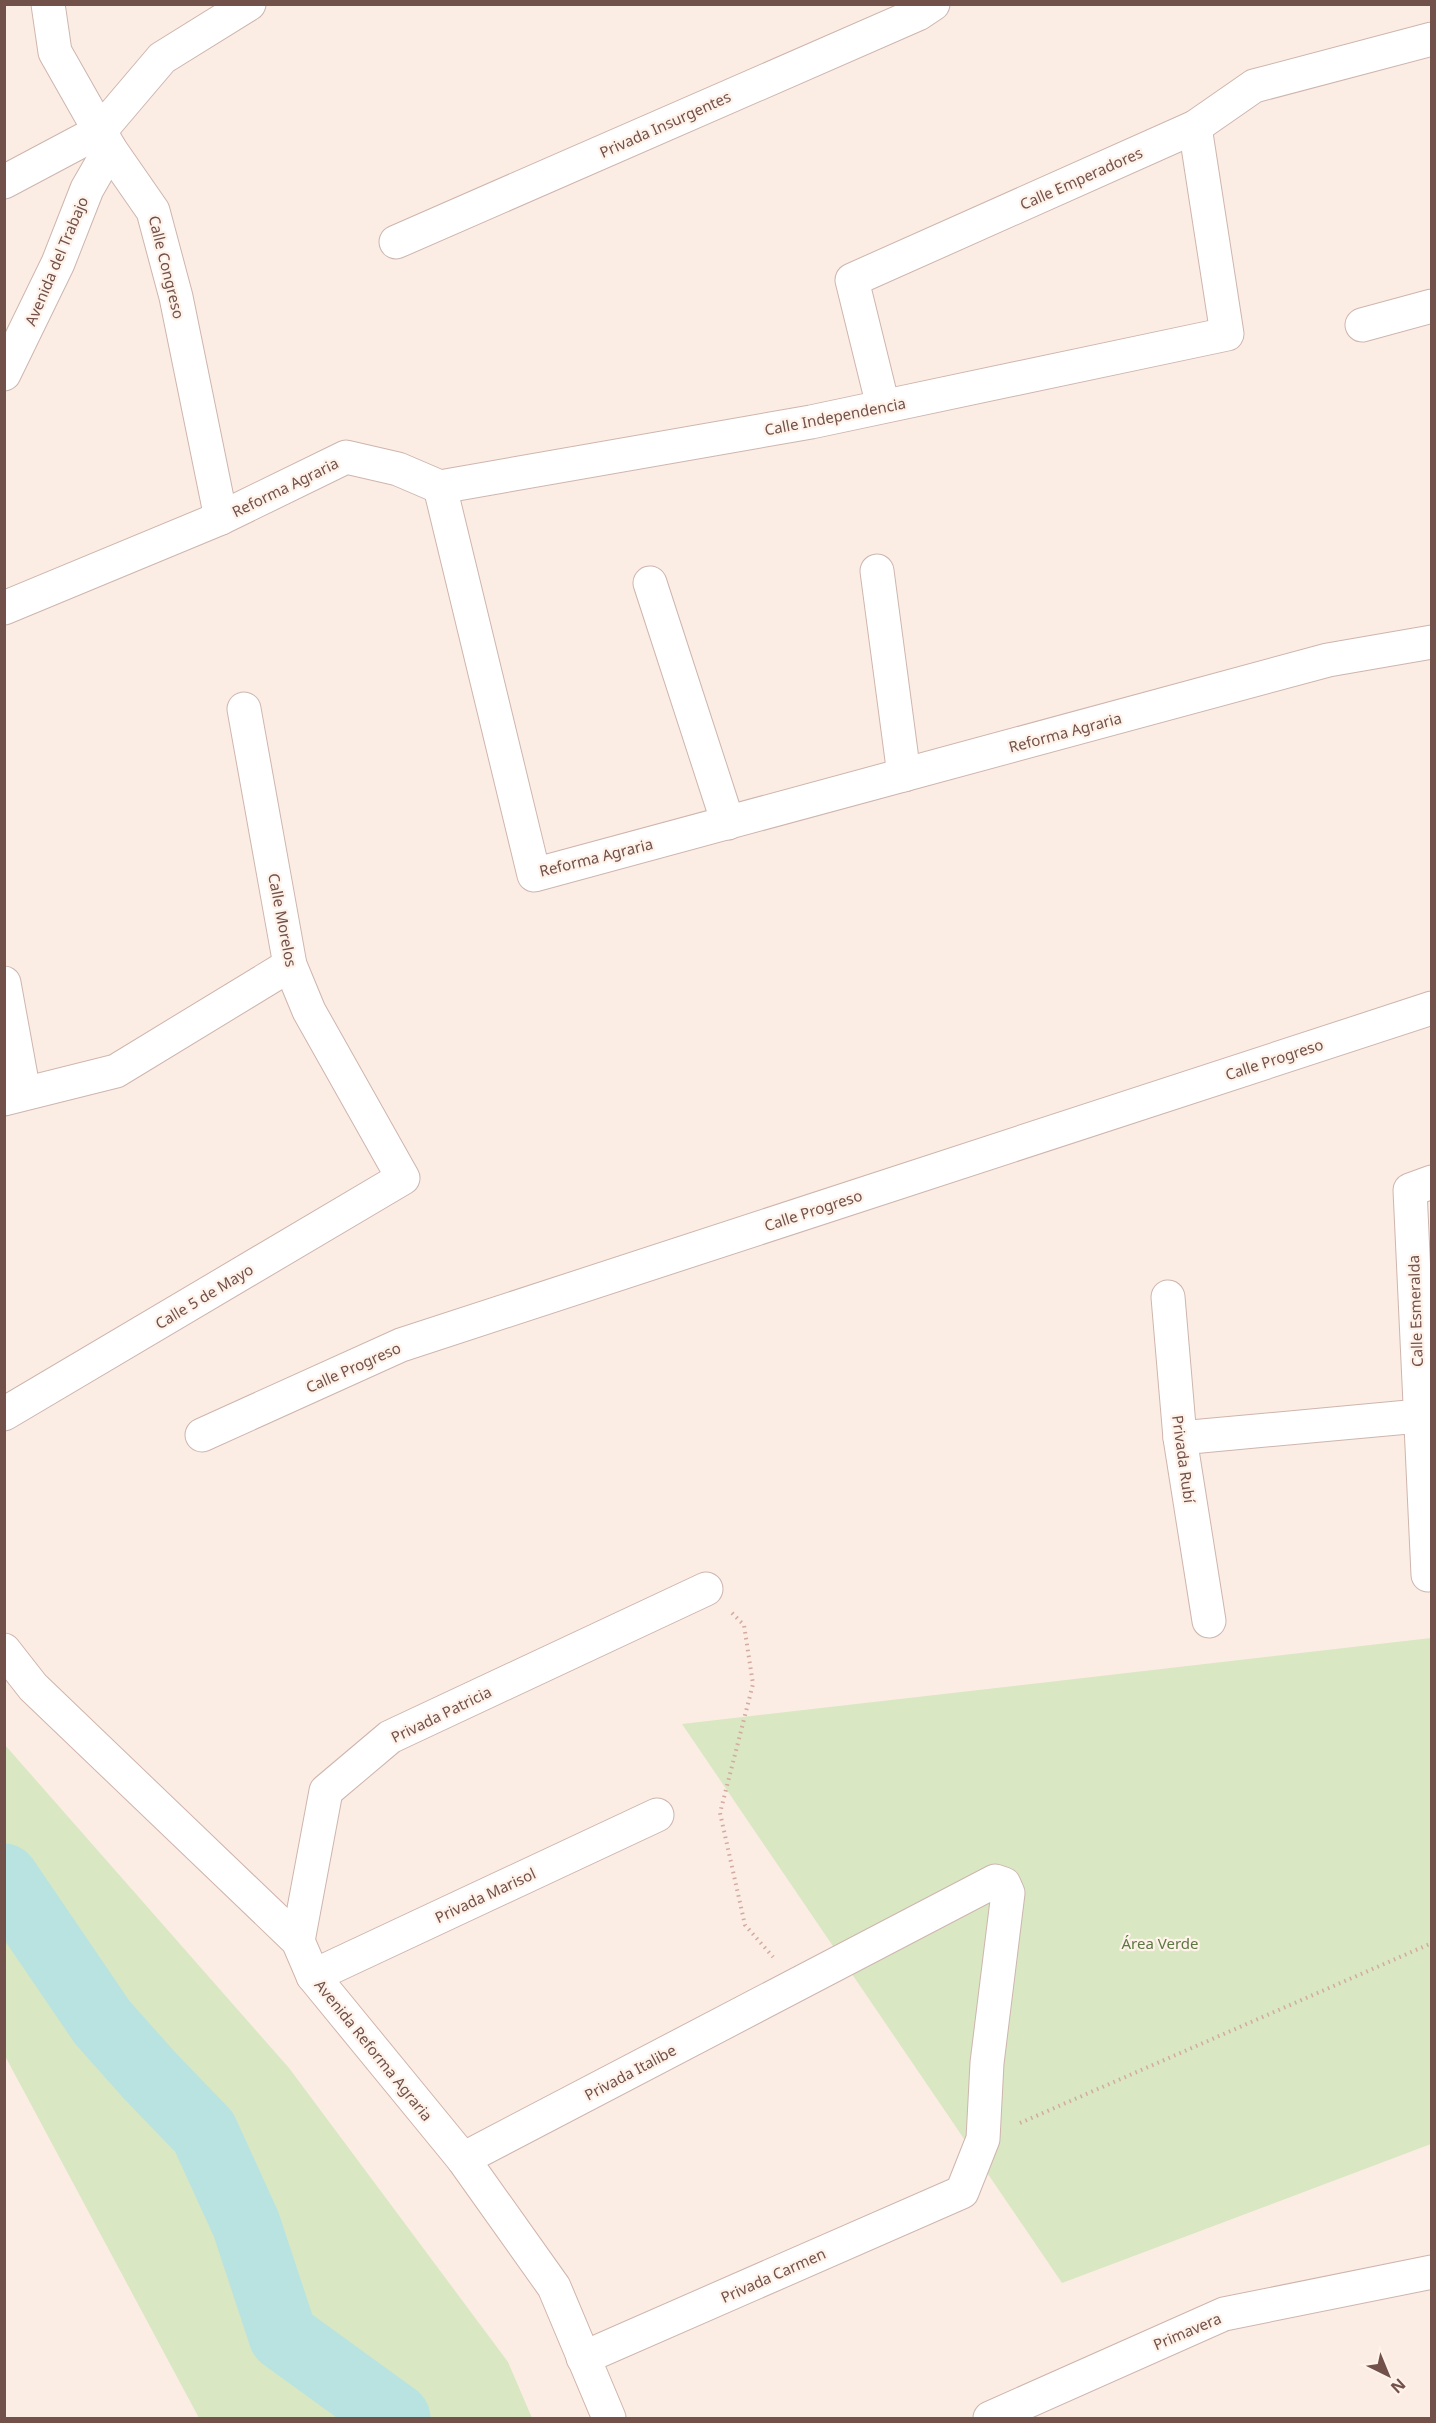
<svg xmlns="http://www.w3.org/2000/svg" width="1436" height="2423" viewBox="0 0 1436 2423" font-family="'Noto Sans',sans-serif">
<rect width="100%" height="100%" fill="#fbede3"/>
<g fill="#d9e7c3">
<path d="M1431 1638V2144L1062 2283 682 1724Z"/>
<path d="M5 1745 289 2068 508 2362 532 2418H199L5 2056Z"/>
</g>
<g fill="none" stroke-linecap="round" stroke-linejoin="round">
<path stroke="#b9e3e1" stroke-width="69" d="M4 1878 102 2022 150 2076 204 2132 246 2224 283 2336 396 2418"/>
<defs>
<g id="street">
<path d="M48 4 55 52 110 149 153 211 176 297 221 518"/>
<path d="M4 182 100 131 162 58 249 4"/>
<path d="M396 242 918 14 933 4"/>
<path d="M1362 325 1432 306"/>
<path d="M4 374 58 263 87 189 110 149"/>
<path d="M883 406 852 280 1195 127 1254 86 1432 39"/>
<path d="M440 487 534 875 1328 660 1432 642"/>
<path d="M440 487 811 422 1227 334 1195 127"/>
<path d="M877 571 904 775"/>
<path d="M650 583 728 823"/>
<path d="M4 608 221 518 346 457 398 469 440 487"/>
<path d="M4 983 24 1093"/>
<path d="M4 1099 116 1071 290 965"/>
<path d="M1168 1297 1180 1438 1209 1621"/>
<path d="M4 1414 403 1178 309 1011 290 965 244 709"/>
<path d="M202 1435 401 1345 1432 1008"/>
<path d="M1180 1438 1419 1416"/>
<path d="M1428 1575 1410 1190 1432 1182"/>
<path d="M298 1941 326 1791 390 1737 706 1589"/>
<path d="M313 1976 657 1815"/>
<path d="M463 2159 995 1881 1004 1884 1008 1893 987 2063 983 2139 962 2192 583 2358"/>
<path d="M990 2418 1224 2314 1432 2272"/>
</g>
<path id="secondary" d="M4 1650 33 1687 298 1941 313 1976 463 2159 554 2287 609 2418"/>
</defs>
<use href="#street" stroke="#ceb5ae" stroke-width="35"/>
<use href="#secondary" stroke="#d0b4ab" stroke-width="35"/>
<g stroke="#d3aaa0" stroke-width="4" stroke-dasharray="1.5 4.5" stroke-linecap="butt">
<path d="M732 1613 744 1625 753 1684 720 1813 745 1925 773 1957"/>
<path d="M1020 2123 1432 1943"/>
</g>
<use href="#street" stroke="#fff" stroke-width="33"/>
<use href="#secondary" stroke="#fff" stroke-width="33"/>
</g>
<g text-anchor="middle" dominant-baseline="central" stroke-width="4.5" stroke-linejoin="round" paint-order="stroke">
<g font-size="15" fill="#72514b" stroke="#fef2e9">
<text transform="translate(665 124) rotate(-24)">Privada Insurgentes</text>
<text transform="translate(1081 178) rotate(-24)">Calle Emperadores</text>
<text transform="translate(56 261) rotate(-67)">Avenida del Trabajo</text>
<text transform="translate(167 267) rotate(76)">Calle Congreso</text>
<text transform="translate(835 416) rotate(-11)">Calle Independencia</text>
<text transform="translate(285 487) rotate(-26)">Reforma Agraria</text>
<text transform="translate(1065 732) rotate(-15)">Reforma Agraria</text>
<text transform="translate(596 857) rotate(-14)">Reforma Agraria</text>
<text transform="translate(283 920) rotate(79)">Calle Morelos</text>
<text transform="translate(1274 1059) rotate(-18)">Calle Progreso</text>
<text transform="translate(813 1210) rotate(-18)">Calle Progreso</text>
<text transform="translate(204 1296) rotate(-31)">Calle 5 de Mayo</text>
<text transform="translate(1415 1311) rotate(-92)">Calle Esmeralda</text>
<text transform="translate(353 1367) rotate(-24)">Calle Progreso</text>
<text transform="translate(1184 1459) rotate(82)">Privada Rubí</text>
<text transform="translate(441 1714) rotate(-26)">Privada Patricia</text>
<text transform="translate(485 1895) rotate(-25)">Privada Marisol</text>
<text transform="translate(374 2050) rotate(51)">Avenida Reforma Agraria</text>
<text transform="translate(630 2072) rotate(-28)">Privada Italibe</text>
<text transform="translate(773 2275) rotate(-24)">Privada Carmen</text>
<text transform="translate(1187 2331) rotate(-23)">Primavera</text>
</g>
<g font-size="15" fill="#5d7743" stroke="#fef2e9">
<text x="1160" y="1943">Área Verde</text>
</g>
</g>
<rect width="1436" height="2423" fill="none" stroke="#72514b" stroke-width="12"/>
<g transform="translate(1388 2375) rotate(137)" stroke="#fef2e9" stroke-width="4.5" paint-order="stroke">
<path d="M0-4.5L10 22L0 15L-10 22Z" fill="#72514b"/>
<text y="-9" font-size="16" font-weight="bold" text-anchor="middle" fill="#72514b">N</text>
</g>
</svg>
